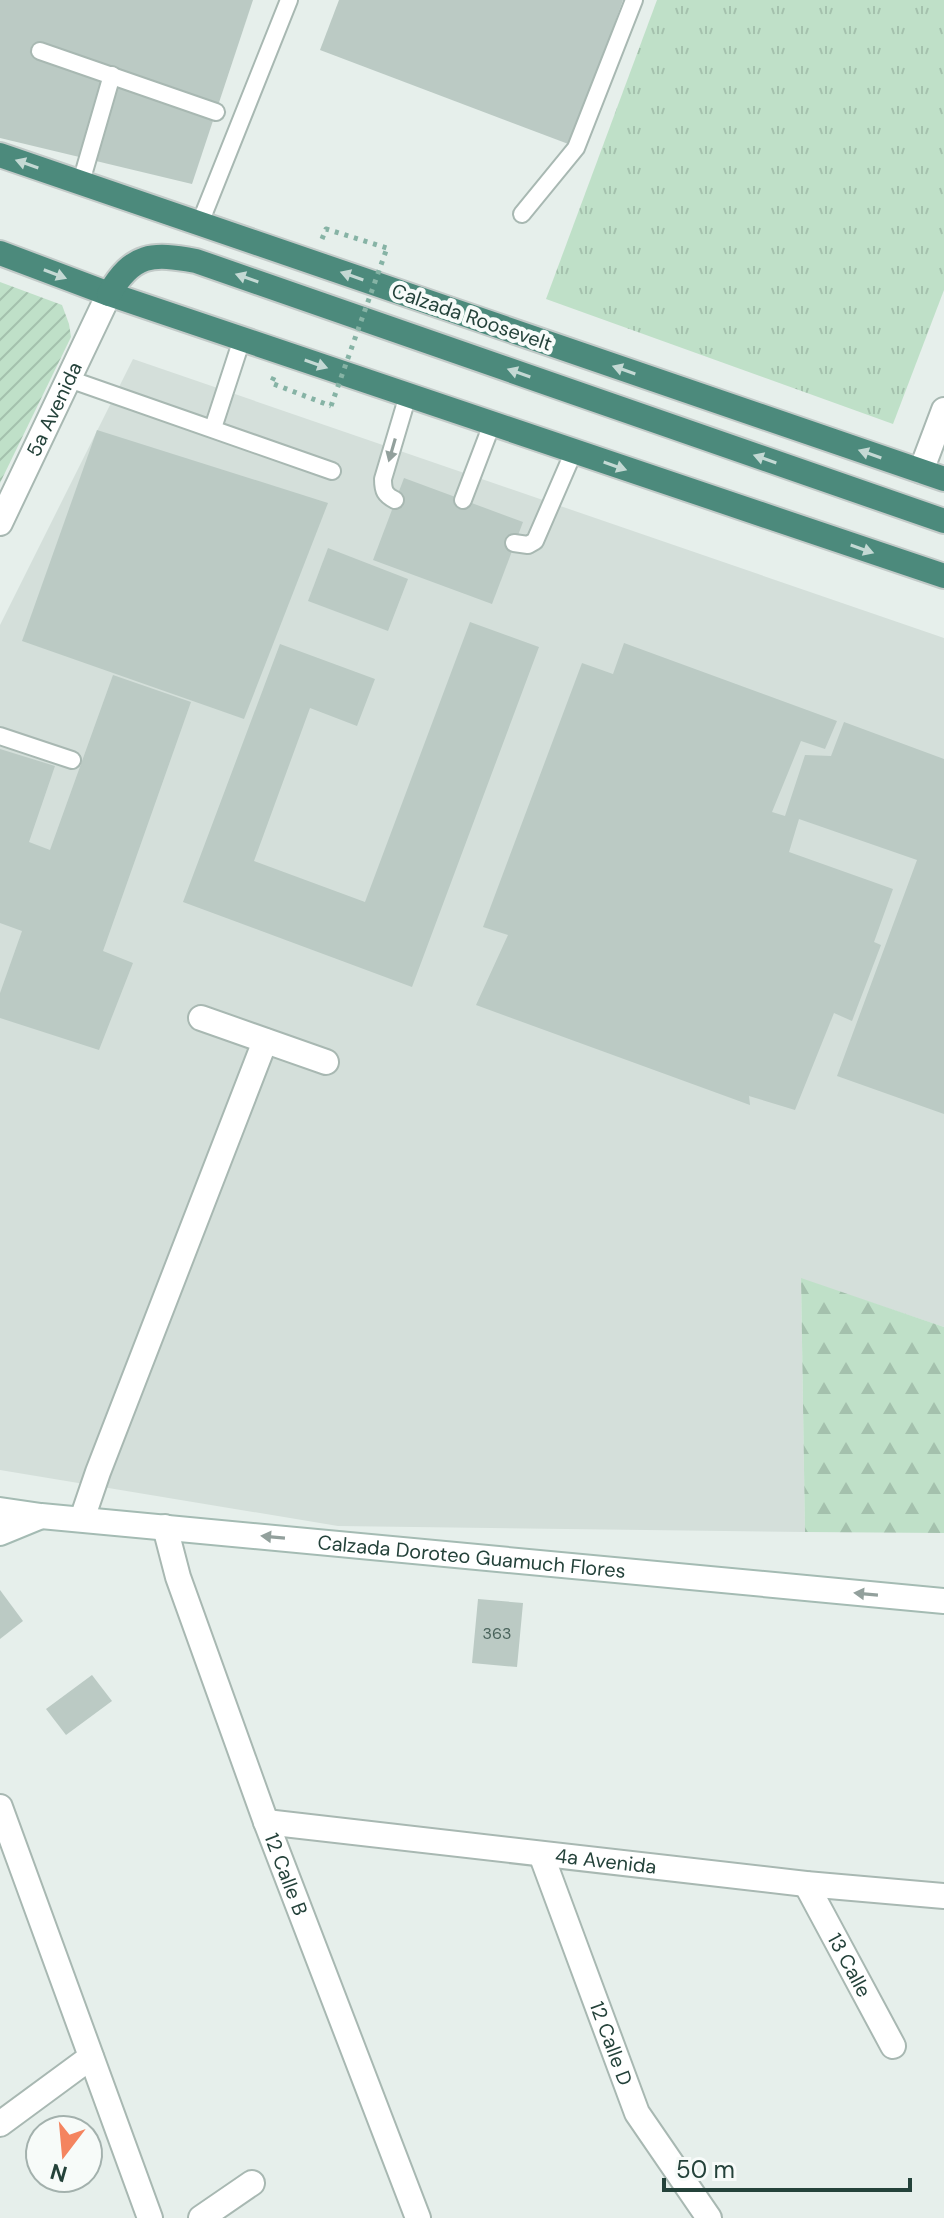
<svg xmlns="http://www.w3.org/2000/svg" width="944" height="2218" viewBox="0 0 944 2218" font-family="'DM Sans',sans-serif">
<defs>
<pattern id="grass-tufts" width="24" height="20" patternUnits="userSpaceOnUse" patternTransform="scale(2)"><rect width="24" height="20" fill="#bfe0c8"/><path d="M3 7l-1-3M5 7V3M7 7l1-3M15 17l-1-3M17 17v-4M19 17l1-3" fill="none" stroke="#a4c1ad"/></pattern>
<pattern id="forest-firs" width="22" height="20" patternUnits="userSpaceOnUse" patternTransform="scale(2)"><rect width="22" height="20" fill="#bfe0c8"/><path d="M5 1l3.5 6h-7zM16 11l3.5 6h-7z" fill="#a4c1ad"/></pattern>
<pattern id="garden-furrows" width="10" height="10" patternUnits="userSpaceOnUse" patternTransform="scale(2)"><rect width="10" height="10" fill="#bfe0c8"/><path d="M-1 1l2-2M0 10L10 0M9 11l2-2" fill="none" stroke="#a4c1ad"/></pattern>
</defs>
<rect width="100%" height="100%" fill="#e6efeb"/>
<path fill="#d4dfda" d="M133 359 944 638V1327L801 1279 805 1532 338 1526 0 1470V625Z"/>
<path fill="url(#grass-tufts)" d="M657 0H944V290L893 424 546 299Z"/>
<path fill="url(#forest-firs)" d="M801 1278 944 1327V1533L805 1532Z"/>
<path fill="url(#garden-furrows)" d="M0 282 62 305 69 324 71 337 0 483Z"/>
<g fill="#bbcac4">
<path d="M0 0H253L192 184 0 138Z"/>
<path d="M339 0H623L571 145 320 50Z"/>
<path d="M97 430 328 503 244 719 22 641Z"/>
<path d="M404 478 523 522 492 604 373 560Z"/>
<path d="M328 548 408 579 388 631 308 601Z"/>
<path d="M470 622 539 647 412 987 183 902 280 644 375 679 357 726 310 708 254 861 365 902Z"/>
<path d="M624 643 837 721 825 749 801 741 772 812 785 816 805 755 831 756 844 722 944 759V1114L837 1076 917 860 799 819 789 852 893 889 874 942 881 945 852 1021 834 1013 795 1110 749 1096 750 1105 476 1005 508 935 483 927 582 663 613 674Z"/>
<path d="M113 675 191 702 103 951 133 963 99 1050 0 1018V993L22 931 0 923V749L55 766 29 842 50 850Z"/>
<path d="M0 1590 23 1621 0 1639Z"/>
<path d="M478 1599 523 1603 517 1667 472 1663Z"/>
<path d="M92 1675 112 1701 66 1735 46 1709Z"/>
</g>
<g fill="none" stroke-linecap="round" stroke-linejoin="round">
<defs>
<g id="service">
<path d="M40 51 216 112"/>
<path d="M81 182 112 75"/>
<path d="M522 214 576 148 634 0"/>
<path d="M200 223 289 0"/>
<path d="M69 379 332 471"/>
<path d="M213 428 242 339"/>
<path d="M395 500C385 495 383 491 383 479L408 395"/>
<path d="M463 500 492 424"/>
<path d="M514 543 528 545 535 541 574 451"/>
<path d="M0 736 72 760"/>
</g>
<g id="minor">
<path d="M921 471 944 410"/>
<path d="M201 1018 326 1062"/>
<path d="M82 1519 98 1472 265 1041"/>
<path id="s1" d="M165 1527 178 1577 266 1822 418 2218"/>
<path d="M0 1807 150 2218"/>
<path id="s2" d="M266 1822 806 1884 944 1896"/>
<path id="s3" d="M541 1854 637 2113 709 2218"/>
<path id="s4" d="M806 1884 893 2046"/>
<path d="M0 2124 91 2057"/>
<path d="M201 2218 252 2183"/>
</g>
<g id="tertiary">
<path id="s5" d="M0 523 109 294"/>
</g>
<g id="secondary">
<path id="s6" d="M0 1510 41 1516 944 1601"/>
<path d="M0 1533 39 1517"/>
</g>
<g id="trunk">
<path d="M0 155 944 479"/>
<path d="M0 253 109 294 944 576"/>
<path d="M109 294C133 253 152 253 196 261L944 521"/>
</g>
</defs>
<use href="#service" stroke="#a8b8b2" stroke-width="20"/>
<use href="#minor" stroke="#a8b8b2" stroke-width="28"/>
<use href="#tertiary" stroke="#a8b8b2" stroke-width="28"/>
<use href="#secondary" stroke="#a4bbb3" stroke-width="28"/>
<use href="#trunk" stroke="#c2cac8" stroke-width="28"/>
<g stroke="#86b3a5" stroke-width="5" stroke-dasharray="4 6" stroke-linecap="butt">
<path d="M322 239 326 229 387 248"/>
<path d="M274 377 271 383 331 406"/>
</g>
<use href="#service" stroke="#fff" stroke-width="16"/>
<use href="#minor" stroke="#fff" stroke-width="24"/>
<use href="#tertiary" stroke="#fff" stroke-width="24"/>
<use href="#secondary" stroke="#fff" stroke-width="24"/>
<use href="#trunk" stroke="#4c8a7c" stroke-width="24"/>
<path stroke="#86b3a5" stroke-width="5" stroke-dasharray="4 6" stroke-linecap="butt" d="M331 406 387 248"/>
</g>
<defs><path id="oneway-solid" d="M-6-.8H1V-3.2L6.5 0L1 3.2V.8H-6Z" transform="scale(2)"/></defs>
<g fill="#c4d9d4">
<use href="#oneway-solid" transform="translate(27 164) rotate(-161)"/>
<use href="#oneway-solid" transform="translate(55 274) rotate(21)"/>
<use href="#oneway-solid" transform="translate(352 276) rotate(-161)"/>
<use href="#oneway-solid" transform="translate(247 278) rotate(-161)"/>
<use href="#oneway-solid" transform="translate(316 364) rotate(19)"/>
<use href="#oneway-solid" transform="translate(624 370) rotate(-161)"/>
<use href="#oneway-solid" transform="translate(519 373) rotate(-161)"/>
<use href="#oneway-solid" transform="translate(870 454) rotate(-161)"/>
<use href="#oneway-solid" transform="translate(765 459) rotate(-161)"/>
<use href="#oneway-solid" transform="translate(615 466) rotate(19)"/>
<use href="#oneway-solid" transform="translate(862 549) rotate(19)"/>
</g>
<g fill="#92a09c">
<use href="#oneway-solid" transform="translate(392 450) rotate(106)"/>
<use href="#oneway-solid" transform="translate(273 1537) rotate(-175)"/>
<use href="#oneway-solid" transform="translate(866 1594) rotate(-175)"/>
</g>
<g text-anchor="middle" dominant-baseline="central" stroke-width="8" stroke-linejoin="round" paint-order="stroke">
<g font-size="16" fill="#4a645c">
<text x="497" y="1633">363</text>
</g>
<g font-size="20" fill="#24423a" stroke="#f7fbf9">
<text transform="translate(472 317) rotate(19)">Calzada Roosevelt</text>
<text stroke="none"><textPath href="#s5" startOffset="126">5a Avenida</textPath></text>
<text stroke="none"><textPath href="#s6" startOffset="474">Calzada Doroteo Guamuch Flores</textPath></text>
<text stroke="none"><textPath href="#s2" startOffset="342">4a Avenida</textPath></text>
<text stroke="none"><textPath href="#s1" startOffset="368">12 Calle B</textPath></text>
<text stroke="none"><textPath href="#s4" startOffset="92">13 Calle</textPath></text>
<text stroke="none"><textPath href="#s3" startOffset="202">12 Calle D</textPath></text>
</g>
</g>
<g transform="translate(64 2154) rotate(196)"><circle r="38" fill="#f7fbf9" stroke="#a3b1ad" stroke-width="2"/>
<path d="M0-6L14 30L0 20L-14 30Z" fill="#f4845f"/>
<text y="-12" font-size="22" font-weight="bold" text-anchor="middle" fill="#24423a">N</text>
</g>
<path d="M664 2178v12h246v-12" fill="none" stroke="#24423a" stroke-width="4"/>
<text x="676" y="2178" font-size="24" fill="#24423a" stroke="#f7fbf9" stroke-width="6" paint-order="stroke">50 m</text>
</svg>
